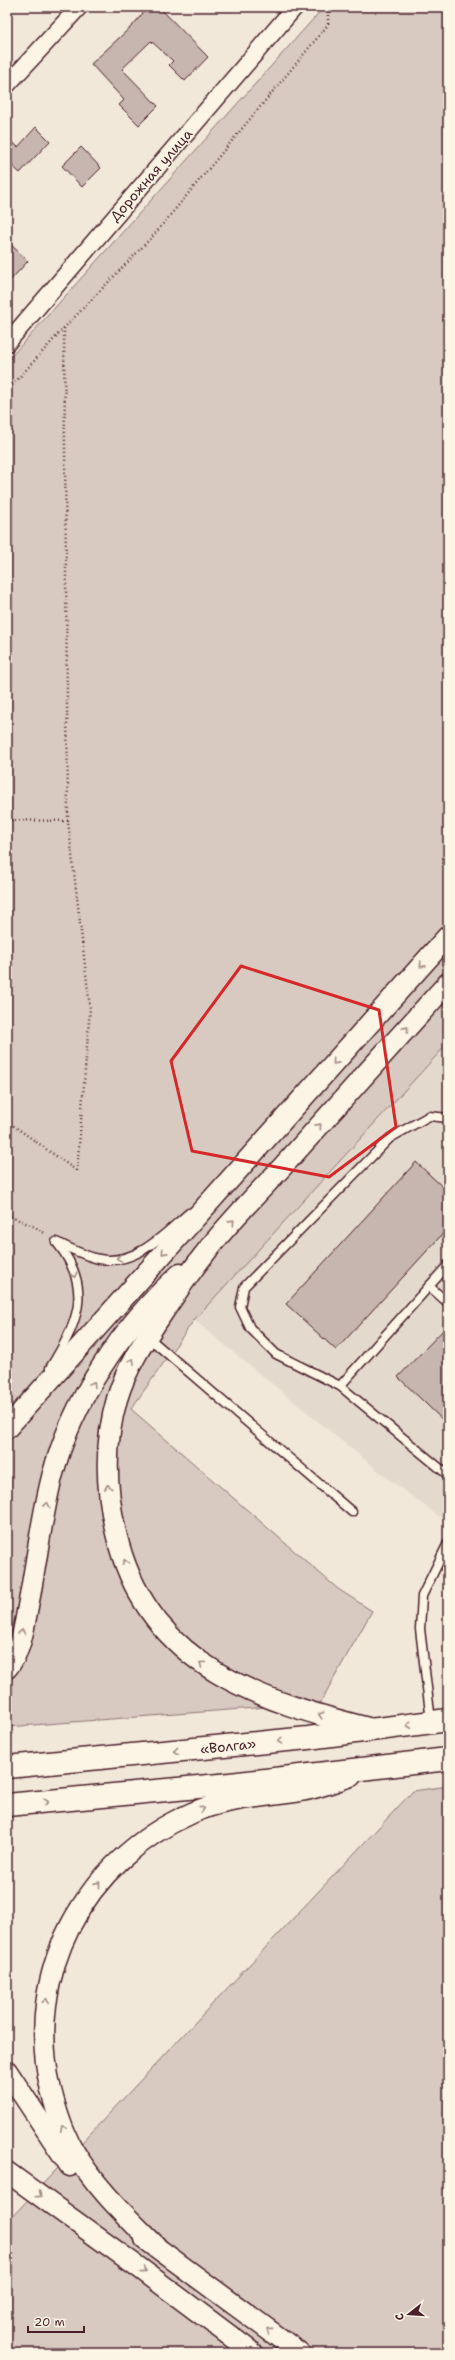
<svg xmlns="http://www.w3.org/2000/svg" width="455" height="2360" viewBox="0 0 455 2360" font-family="'Shantell Sans',sans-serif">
<rect width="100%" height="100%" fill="#f1e8da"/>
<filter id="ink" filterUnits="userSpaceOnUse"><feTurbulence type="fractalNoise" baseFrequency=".025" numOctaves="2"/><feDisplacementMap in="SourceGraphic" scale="8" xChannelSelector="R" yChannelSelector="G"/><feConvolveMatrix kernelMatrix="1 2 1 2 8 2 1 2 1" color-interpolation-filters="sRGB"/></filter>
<g filter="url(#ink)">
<path fill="#e4d9cd" d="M448 1043V1523L386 1477 194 1320Z"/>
<g fill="#d8cac0" stroke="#917476">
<path d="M324 7H448V1043L194 1320 131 1409 338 1589 372 1611 320 1703 7 1727V361Z"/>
<path d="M448 1786V2353H7V2222L413 1791Z"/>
</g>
<g fill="#c7b6af" stroke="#4a1f2b">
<path d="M148 7H159L208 57 185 81 169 65 173 61 151 41 122 69 158 106 139 125 119 105 124 100 91 64 133 25Z"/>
<path d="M36 127 50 141 20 173 7 161V137L18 147Z"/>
<path d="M81 147 101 168 82 187 62 166Z"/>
<path d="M7 241 28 261 7 284Z"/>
<path d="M416 1162 448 1192V1228L336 1350 286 1304Z"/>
<path d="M448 1325V1425L398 1377Z"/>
</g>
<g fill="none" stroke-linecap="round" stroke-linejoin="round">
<defs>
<g id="service">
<path d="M448 1118 429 1116 390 1138 244 1287 240 1307 250 1328 276 1354 340 1386 448 1475"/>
<path d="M56 1242C70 1248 84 1256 99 1259 136 1266 164 1234 189 1213"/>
<path d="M429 1286 448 1303"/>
<path d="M148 1337 352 1512"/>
<path d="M50 1368C77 1324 94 1290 58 1244"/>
<path d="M340 1386 448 1265"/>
<path d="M431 1721 420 1629 422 1596 448 1543"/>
</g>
<g id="minor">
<path d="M7 85 79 7"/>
<path d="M7 343 295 7"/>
</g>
<g id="tertiary">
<path d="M7 1428 448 936"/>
<path d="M7 1668C23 1650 25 1619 30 1596 37 1557 42 1516 52 1477 72 1401 122 1326 180 1274"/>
<path d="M372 1729C261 1701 154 1668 119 1545 106 1497 103 1447 117 1399 126 1368 144 1341 162 1314 176 1293 190 1272 206 1252 230 1221 258 1193 284 1165 339 1104 393 1043 448 983"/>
<path d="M7 2071 70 2166"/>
<path d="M7 2172 141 2269 253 2353"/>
<path d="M145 2239 300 2353"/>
<path d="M156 2246C125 2215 94 2186 72 2148 62 2130 56 2110 51 2090 23 1974 84 1860 192 1813 225 1798 265 1797 301 1791 318 1788 335 1781 351 1776"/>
</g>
<g id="trunk">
<path d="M7 1767 308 1738 448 1720"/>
<path d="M7 1805 230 1784 448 1759"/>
</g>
</defs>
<use href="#service" stroke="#4a1f2b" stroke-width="11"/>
<use href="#minor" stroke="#4a1f2b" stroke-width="19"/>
<use href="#tertiary" stroke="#4a1f2b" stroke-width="23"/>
<use href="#trunk" stroke="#4a1f2b" stroke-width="25"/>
<g stroke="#4a1f2b" stroke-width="2.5" stroke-dasharray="1 3" stroke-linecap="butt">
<path d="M7 391 64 328"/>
<path d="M7 820 68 821"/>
<path d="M7 1121 77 1171"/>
<path d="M77 1171 90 1008 68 821 64 328 153 236 328 25V7"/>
<path d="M7 1215 35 1227 46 1234"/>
</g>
<use href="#service" stroke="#fcf5e5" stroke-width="8"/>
<use href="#minor" stroke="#fcf5e5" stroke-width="16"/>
<use href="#tertiary" stroke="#fcf5e5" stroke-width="20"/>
<use href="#trunk" stroke="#fcf5e5" stroke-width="22"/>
</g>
<defs><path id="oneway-chevron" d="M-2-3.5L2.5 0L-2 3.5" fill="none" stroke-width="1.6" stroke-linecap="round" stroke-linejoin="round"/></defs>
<g stroke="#a38a88">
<use href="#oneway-chevron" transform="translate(422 965) rotate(132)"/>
<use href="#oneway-chevron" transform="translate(406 1029) rotate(-48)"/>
<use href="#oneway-chevron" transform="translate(335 1062) rotate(132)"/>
<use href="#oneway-chevron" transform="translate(319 1126) rotate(-48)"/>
<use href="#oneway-chevron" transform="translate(232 1222) rotate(-48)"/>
<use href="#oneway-chevron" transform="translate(164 1252) rotate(132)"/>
<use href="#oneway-chevron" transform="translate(119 1258) rotate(171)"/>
<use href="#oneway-chevron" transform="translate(74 1275) rotate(75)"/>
<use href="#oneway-chevron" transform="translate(132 1361) rotate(-60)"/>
<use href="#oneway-chevron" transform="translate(93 1384) rotate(-59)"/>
<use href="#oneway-chevron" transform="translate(108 1487) rotate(-96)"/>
<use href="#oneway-chevron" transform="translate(47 1505) rotate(-79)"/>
<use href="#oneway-chevron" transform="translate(125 1562) rotate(-107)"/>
<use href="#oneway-chevron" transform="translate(22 1632) rotate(-77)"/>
<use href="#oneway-chevron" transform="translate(202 1664) rotate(-144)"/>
<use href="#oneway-chevron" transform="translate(321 1715) rotate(-163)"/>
<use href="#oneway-chevron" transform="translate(409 1725) rotate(174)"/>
<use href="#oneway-chevron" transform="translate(280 1741) rotate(175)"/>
<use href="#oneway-chevron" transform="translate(176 1751) rotate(174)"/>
<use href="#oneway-chevron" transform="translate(46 1802) rotate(-5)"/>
<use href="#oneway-chevron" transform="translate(202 1809) rotate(-18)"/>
<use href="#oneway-chevron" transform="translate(98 1884) rotate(-51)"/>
<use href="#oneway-chevron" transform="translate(46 2001) rotate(-81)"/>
<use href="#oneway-chevron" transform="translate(63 2128) rotate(-114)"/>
<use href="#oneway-chevron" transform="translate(39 2195) rotate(36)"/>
<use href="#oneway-chevron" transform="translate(144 2271) rotate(37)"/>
<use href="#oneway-chevron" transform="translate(269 2330) rotate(-143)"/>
</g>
</g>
<path fill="none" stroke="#d62828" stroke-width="3" stroke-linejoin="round" d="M241 966 379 1010 396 1127 329 1177 192 1151 171 1061Z"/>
<g text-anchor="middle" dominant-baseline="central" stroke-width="3" stroke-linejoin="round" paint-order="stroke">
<g font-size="14" fill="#4a1f2b" stroke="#fcf5e5">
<text transform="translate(151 175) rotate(-49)">Дорожная улица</text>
<text transform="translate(228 1746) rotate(-6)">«Волга»</text>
</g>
</g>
<rect width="455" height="2360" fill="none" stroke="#fcf5e5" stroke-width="24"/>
<rect x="12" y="12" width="431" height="2336" fill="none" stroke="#4a1f2b" stroke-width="1.5" filter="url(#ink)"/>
<g transform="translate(409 2314) rotate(253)" stroke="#fcf5e5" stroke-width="3" paint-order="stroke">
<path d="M0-3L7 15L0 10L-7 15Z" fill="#4a1f2b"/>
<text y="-6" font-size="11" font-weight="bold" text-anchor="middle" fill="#4a1f2b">С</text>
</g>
<path d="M28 2326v6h56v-6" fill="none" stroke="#4a1f2b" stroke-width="2"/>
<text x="34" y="2326" font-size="12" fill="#4a1f2b" stroke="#fcf5e5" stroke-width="3" paint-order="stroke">20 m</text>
</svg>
